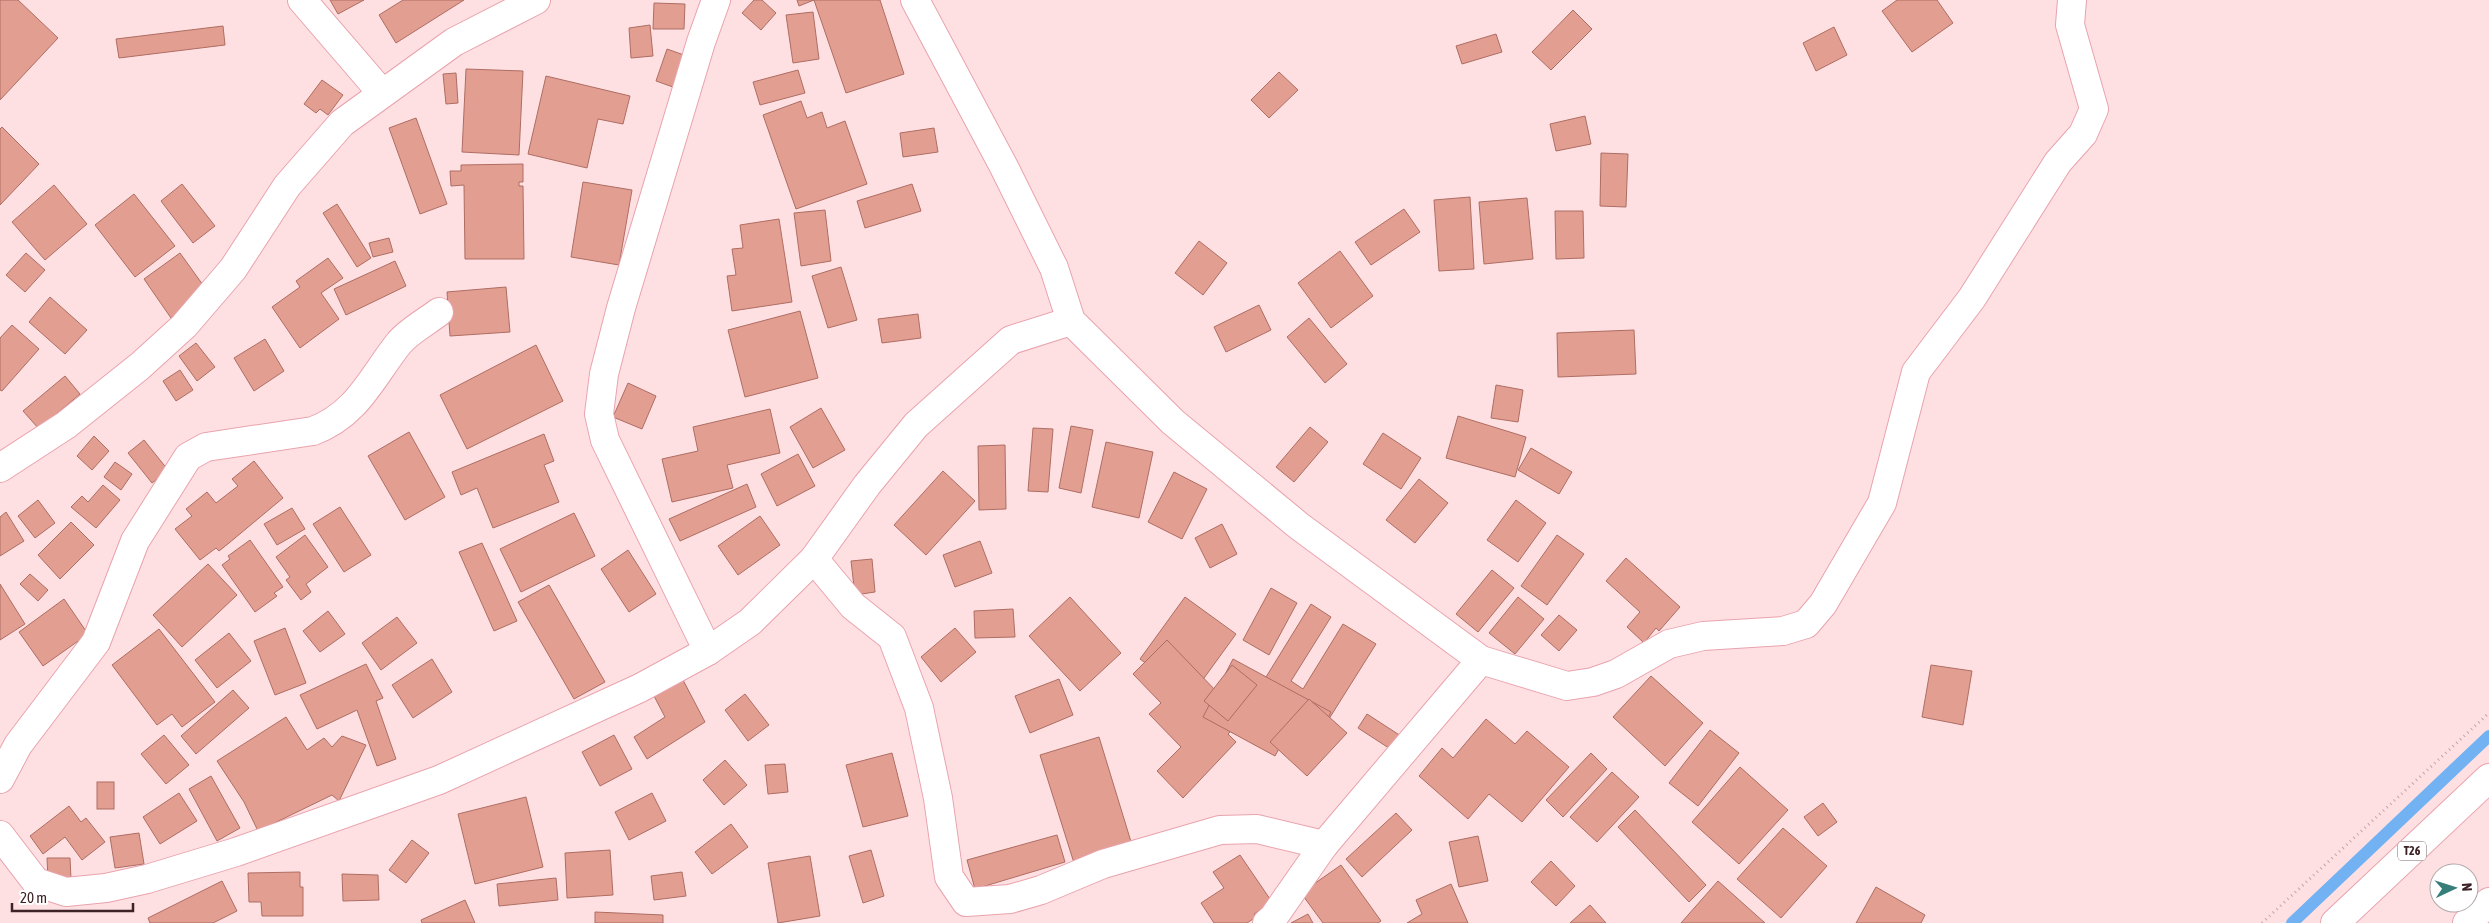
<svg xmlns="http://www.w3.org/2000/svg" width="2489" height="923" viewBox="0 0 2489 923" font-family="'Asap Condensed',sans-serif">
<rect width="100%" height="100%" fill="#fee0e3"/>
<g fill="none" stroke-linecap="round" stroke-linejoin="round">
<path stroke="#72b2f2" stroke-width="12" d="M2292 923 2489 736"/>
</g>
<g fill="#e39e92" stroke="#ae6d62">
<path d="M0 0H18L58 38 0 100Z"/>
<path d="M330 0H364L338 14Z"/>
<path d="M403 0H464L396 43 379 15Z"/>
<path d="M754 0H762L776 13 761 30 742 13Z"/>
<path d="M797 0H814L799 6Z"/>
<path d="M814 0H880L904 74 846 93Z"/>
<path d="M1897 0H1937L1953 23 1912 52 1882 11Z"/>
<path d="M654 3 685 4 684 29H653Z"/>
<path d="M1573 10 1592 29 1551 70 1532 52Z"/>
<path d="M813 12 819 59 793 63 786 15Z"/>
<path d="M650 25 653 56 631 58 629 28Z"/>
<path d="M223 26 225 45 119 58 116 39Z"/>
<path d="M1834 27 1847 55 1816 71 1803 43Z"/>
<path d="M1496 34 1502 52 1462 64 1456 46Z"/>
<path d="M667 49 684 55 673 87 656 81Z"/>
<path d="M466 69 523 71 519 155 462 152Z"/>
<path d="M798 70 805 93 760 105 753 82Z"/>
<path d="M1279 72 1298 90 1269 118 1251 100Z"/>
<path d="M456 73 458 103 446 104 443 74Z"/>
<path d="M546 76 630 96 623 124 598 119 587 168 528 154Z"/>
<path d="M322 80 343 95 328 115 320 109 316 113 304 104Z"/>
<path d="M801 101 807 118 822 112 827 128 845 121 867 184 796 209 763 115Z"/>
<path d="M1585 116 1591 144 1556 151 1550 124Z"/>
<path d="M416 118 447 204 420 214 389 128Z"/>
<path d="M2 127 39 164 0 205V129Z"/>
<path d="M934 128 938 152 903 157 900 133Z"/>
<path d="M1601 153 1628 154 1626 207 1600 206Z"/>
<path d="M523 164V182H519V186H523L524 259H465L464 185 451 186 450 171H461V165Z"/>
<path d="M583 182 632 190 619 265 571 257Z"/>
<path d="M182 184 215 226 193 243 161 201Z"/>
<path d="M912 184 921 211 865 228 857 201Z"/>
<path d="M54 185 87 224 45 260 12 222Z"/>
<path d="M134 194 175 246 135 277 95 225Z"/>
<path d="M1470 197 1474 269 1439 271 1434 200Z"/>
<path d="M1527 198 1533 259 1484 264 1479 202Z"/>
<path d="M337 204 371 258 357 267 323 213Z"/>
<path d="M1404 209 1420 232 1371 265 1355 242Z"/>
<path d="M825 210 831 261 801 266 794 213Z"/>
<path d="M1555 211H1583L1584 258 1556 259Z"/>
<path d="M779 219 792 302 732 311 727 276 736 275 732 249 743 248 740 225Z"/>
<path d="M389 238 393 252 373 257 369 243Z"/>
<path d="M1199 241 1227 263 1203 295 1175 273Z"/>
<path d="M1340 251 1373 296 1331 328 1298 283Z"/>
<path d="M26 253 45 270 25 292 6 275Z"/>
<path d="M180 253 208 292 171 318 144 279Z"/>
<path d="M328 258 343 278 321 293 339 319 300 348 272 307 300 287 296 281Z"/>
<path d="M395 261 406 286 346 315 334 289Z"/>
<path d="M841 267 857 320 828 328 812 276Z"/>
<path d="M506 287 510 332 450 336 447 292Z"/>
<path d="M50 297 87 330 65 354 29 322Z"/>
<path d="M1259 305 1271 330 1226 352 1214 327Z"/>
<path d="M800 311 818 378 745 397 728 330Z"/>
<path d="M918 314 921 338 882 343 878 319Z"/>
<path d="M1309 318 1347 364 1325 383 1287 337Z"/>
<path d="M12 325 39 349 2 391 0 390V338Z"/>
<path d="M1634 330 1636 374 1558 377 1557 333Z"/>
<path d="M265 339 284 371 254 391 234 358Z"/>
<path d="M196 343 215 367 197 381 179 356Z"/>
<path d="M536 345 563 401 467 449 440 395Z"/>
<path d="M180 370 193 390 176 401 163 381Z"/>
<path d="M65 376 80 394 39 429 23 411Z"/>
<path d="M628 383 656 396 642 429 613 417Z"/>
<path d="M1496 385 1523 390 1518 422 1491 418Z"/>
<path d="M821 408 845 450 813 468 790 427Z"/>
<path d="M770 409 780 453 727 465 733 488 672 502 662 459 698 451 693 427Z"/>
<path d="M1458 416 1526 437 1515 477 1446 458Z"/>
<path d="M1071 426 1093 430 1081 493 1059 488Z"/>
<path d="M1310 427 1328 442 1294 482 1276 467Z"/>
<path d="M1033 428 1053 429 1048 492 1028 491Z"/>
<path d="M409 432 445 497 405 520 368 456Z"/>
<path d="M1383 433 1421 458 1401 489 1363 464Z"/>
<path d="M544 434 554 461 544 465 559 502 493 528 477 488 461 495 452 472Z"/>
<path d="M94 436 109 451 92 470 77 456Z"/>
<path d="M144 440 168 470 152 483 128 453Z"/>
<path d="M1106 442 1153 452 1139 518 1092 507Z"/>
<path d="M1005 445 1006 509 979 510 978 446Z"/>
<path d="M1531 448 1572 472 1559 494 1518 470Z"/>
<path d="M798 454 815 486 777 506 761 474Z"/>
<path d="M254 461 283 498 229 543 219 551 216 548 200 560 175 529 192 516 186 509 207 492 216 503 238 486 232 479Z"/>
<path d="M115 462 132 474 121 490 104 477Z"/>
<path d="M943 471 975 501 926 555 894 525Z"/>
<path d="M1174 472 1207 489 1182 539 1148 522Z"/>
<path d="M1419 479 1448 503 1415 543 1386 520Z"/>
<path d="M747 484 756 507 680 541 669 519Z"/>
<path d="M103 485 120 500 96 528 71 507 82 496 88 502Z"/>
<path d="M38 500 55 523 35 538 18 516Z"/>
<path d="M1516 500 1546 523 1518 562 1487 540Z"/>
<path d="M340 507 371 555 344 572 313 524Z"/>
<path d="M292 508 305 529 277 545 264 524Z"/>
<path d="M6 512 24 541 0 556V517Z"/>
<path d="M574 513 595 556 521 592 500 549Z"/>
<path d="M760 516 780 545 738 575 718 546Z"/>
<path d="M71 522 94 545 60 579 38 555Z"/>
<path d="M1222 524 1237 554 1210 568 1195 538Z"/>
<path d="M305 535 328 567 306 584 311 592 301 600 286 580 290 577 276 557Z"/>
<path d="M1557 535 1584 554 1547 605 1521 586Z"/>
<path d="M250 540 283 587 274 593 277 596 255 612 222 565 230 559 228 556Z"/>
<path d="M980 541 992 573 955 587 943 555Z"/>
<path d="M482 543 517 621 494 631 459 552Z"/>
<path d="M628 550 656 594 629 612 601 569Z"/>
<path d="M1626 558 1680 607 1659 631 1656 628 1644 643 1627 627 1640 612 1606 581Z"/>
<path d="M872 559 875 592 855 595 851 561Z"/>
<path d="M208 564 237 595 182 647 153 615Z"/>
<path d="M1492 570 1514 588 1478 632 1456 614Z"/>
<path d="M30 574 48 590 38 601 20 584Z"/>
<path d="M0 584 25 624 0 640Z"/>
<path d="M549 585 605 682 574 699 518 602Z"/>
<path d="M1271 588 1297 603 1269 655 1243 640Z"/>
<path d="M1070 597 1121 653 1080 691 1029 636Z"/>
<path d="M1185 597 1236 634 1191 696 1140 659Z"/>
<path d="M1518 597 1544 619 1515 654 1489 633Z"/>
<path d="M64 599 88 634 43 666 19 632Z"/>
<path d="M1311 604 1331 617 1291 681 1303 689 1343 624 1376 644 1322 730 1258 690Z"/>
<path d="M1013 609 1015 637 975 638 974 611Z"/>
<path d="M328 611 345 634 320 652 303 631Z"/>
<path d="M1559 615 1577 630 1559 651 1541 635Z"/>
<path d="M397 617 417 643 381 670 362 643Z"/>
<path d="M285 628 306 683 275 695 254 641Z"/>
<path d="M955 628 976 652 941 682 921 657Z"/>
<path d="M159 629 215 702 182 727 172 714 157 725 112 665Z"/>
<path d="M229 633 251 661 217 688 195 660Z"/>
<path d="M1167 640 1243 719 1228 734 1236 742 1183 798 1157 771 1181 747 1149 714 1161 703 1133 674Z"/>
<path d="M432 659 452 692 413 718 392 685Z"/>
<path d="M1233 659 1331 712 1318 737 1293 723 1275 756 1203 717Z"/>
<path d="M366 664 383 698 376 701 396 759 377 766 357 710 317 729 300 695Z"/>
<path d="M1232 665 1257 685 1228 721 1204 701Z"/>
<path d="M1931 665 1972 671 1963 725 1922 717Z"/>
<path d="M1651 676 1703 723 1665 766 1613 717Z"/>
<path d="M1059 679 1073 715 1030 733 1015 696Z"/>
<path d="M683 680 705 722 647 759 634 737 665 717 654 696Z"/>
<path d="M233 690 249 708 196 754 181 736Z"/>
<path d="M745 694 769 725 748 741 725 710Z"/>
<path d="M1309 699 1347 733 1307 776 1270 742Z"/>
<path d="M1367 714 1404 738 1395 752 1358 728Z"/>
<path d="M286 717 307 750 324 738 332 747 342 736 366 745 339 801 332 795 258 831 244 802 217 761Z"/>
<path d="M1486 719 1515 744 1527 731 1569 767 1522 822 1489 794 1468 819 1419 776 1442 748 1453 758Z"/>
<path d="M1710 730 1739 753 1698 806 1669 783Z"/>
<path d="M164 735 189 765 166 784 141 754Z"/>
<path d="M614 735 632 769 600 786 582 752Z"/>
<path d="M1099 737 1132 845 1074 863 1040 755Z"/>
<path d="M892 753 908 816 863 827 846 765Z"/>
<path d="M1591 753 1607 769 1563 817 1546 800Z"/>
<path d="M725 760 747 785 724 805 703 780Z"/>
<path d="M785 764 788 792 768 794 765 765Z"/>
<path d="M1740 767 1788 810 1739 864 1692 822Z"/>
<path d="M1612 772 1639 797 1597 842 1570 817Z"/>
<path d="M211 776 240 828 217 841 189 789Z"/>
<rect x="97" y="782" width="17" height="27"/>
<path d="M179 793 197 821 160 844 143 817Z"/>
<path d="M652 793 666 821 629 840 615 812Z"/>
<path d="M526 797 543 867 475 884 458 814Z"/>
<path d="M1823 803 1837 822 1818 836 1804 817Z"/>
<path d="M69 806 81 822 86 818 105 842 82 860 65 837 43 854 30 836Z"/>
<path d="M1635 810 1706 885 1689 902 1618 827Z"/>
<path d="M1396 813 1412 830 1362 877 1346 859Z"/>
<path d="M731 824 748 847 712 874 695 852Z"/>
<path d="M1783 828 1827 866 1781 918 1737 879Z"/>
<path d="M139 833 144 864 115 868 110 837Z"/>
<path d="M1057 835 1065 862 975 889 967 860Z"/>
<path d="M1478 836 1488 881 1459 887 1449 842Z"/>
<path d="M412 840 429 853 406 883 389 870Z"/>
<path d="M610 850 613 895 567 898 565 853Z"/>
<path d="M871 850 884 896 863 903 849 856Z"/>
<path d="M1240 855 1272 902 1254 914 1256 917 1247 923H1214L1201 903 1224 888 1213 872Z"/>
<path d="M810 856 820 916 778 923 768 863Z"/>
<path d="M47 858H70L71 879 48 878Z"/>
<path d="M1551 861 1575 886 1556 906 1531 882Z"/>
<path d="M1341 865 1381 921 1378 923H1323L1301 893Z"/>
<path d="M300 872V887H303V916H262L261 902H249L248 873Z"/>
<path d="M682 872 686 896 654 900 651 876Z"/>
<path d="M342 874 378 875 379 900 343 901Z"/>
<path d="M556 878 558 900 499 906 497 884Z"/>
<path d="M222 881 237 911 213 923H150L148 918Z"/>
<path d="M1718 881 1765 923H1681Z"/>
<path d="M1451 884 1468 923H1407L1422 914 1416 900Z"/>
<path d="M1876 887 1925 915 1921 923H1856Z"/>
<path d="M465 900 475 923H422L421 920Z"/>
<path d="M1590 905 1606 923H1570Z"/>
<path d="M595 912 663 915V923H595Z"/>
<path d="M1308 914 1313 923H1291Z"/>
</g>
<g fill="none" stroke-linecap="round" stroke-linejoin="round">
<defs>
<g id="street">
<path d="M302 0 382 93"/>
<path d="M915 0 1004 167 1054 268 1071 321 1173 422 1299 526 1481 660 1567 686 1593 682 1616 674 1669 644 1703 636 1783 631 1806 624 1823 604 1882 503 1916 372 1972 298 2058 162 2083 134 2094 109 2070 25 2072 0"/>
<path d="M0 468 66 425 140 366 184 326 233 269 287 186 342 123 454 42 536 0"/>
<path d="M814 559 853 606 892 637 919 708 938 798 949 877 966 902 1010 899 1041 890 1103 864 1220 830 1257 829 1324 845"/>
<path d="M708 651 605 440 599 414 604 374 621 308 701 42 716 0"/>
<path d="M0 779 18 745 96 642 135 541 188 457 206 447 313 431C357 415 372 377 399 343 409 331 426 322 439 312"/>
<path d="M0 835 36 882 66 892 106 888 147 879 236 852 439 780 640 688 708 651 750 622 814 559 867 485 916 425 1011 340 1071 321"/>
<path d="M1267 923 1273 918 1324 845 1481 660"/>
</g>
<g id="highway">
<path d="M2335 923 2489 778"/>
<path d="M2467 923 2489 902"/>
</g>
</defs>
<use href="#street" stroke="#e9a3ad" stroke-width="30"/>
<use href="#highway" stroke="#e9a3ad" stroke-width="30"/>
<path stroke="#c3a6a9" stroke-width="3" stroke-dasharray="1 4" stroke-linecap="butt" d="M2262 923 2489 713"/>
<use href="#street" stroke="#fff" stroke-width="28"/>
<use href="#highway" stroke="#fff" stroke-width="28"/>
</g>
<g text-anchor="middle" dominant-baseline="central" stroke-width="4.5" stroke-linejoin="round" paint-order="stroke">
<rect fill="#fff" stroke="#776467" stroke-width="1" x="2398" y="841.5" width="28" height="19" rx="4"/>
<g font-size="12" font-weight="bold" fill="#3d2226">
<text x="2412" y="851">T26</text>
</g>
</g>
<g transform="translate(2454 888) rotate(86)"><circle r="24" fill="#ffffff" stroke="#b1a7a8"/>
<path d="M0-4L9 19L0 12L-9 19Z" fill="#367e7a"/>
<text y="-8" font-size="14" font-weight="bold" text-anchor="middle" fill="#3d2226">N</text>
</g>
<path d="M12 903v8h121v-8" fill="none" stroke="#3d2226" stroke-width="2.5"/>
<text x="20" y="903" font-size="15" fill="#3d2226" stroke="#ffffff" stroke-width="4" paint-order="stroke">20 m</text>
</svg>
